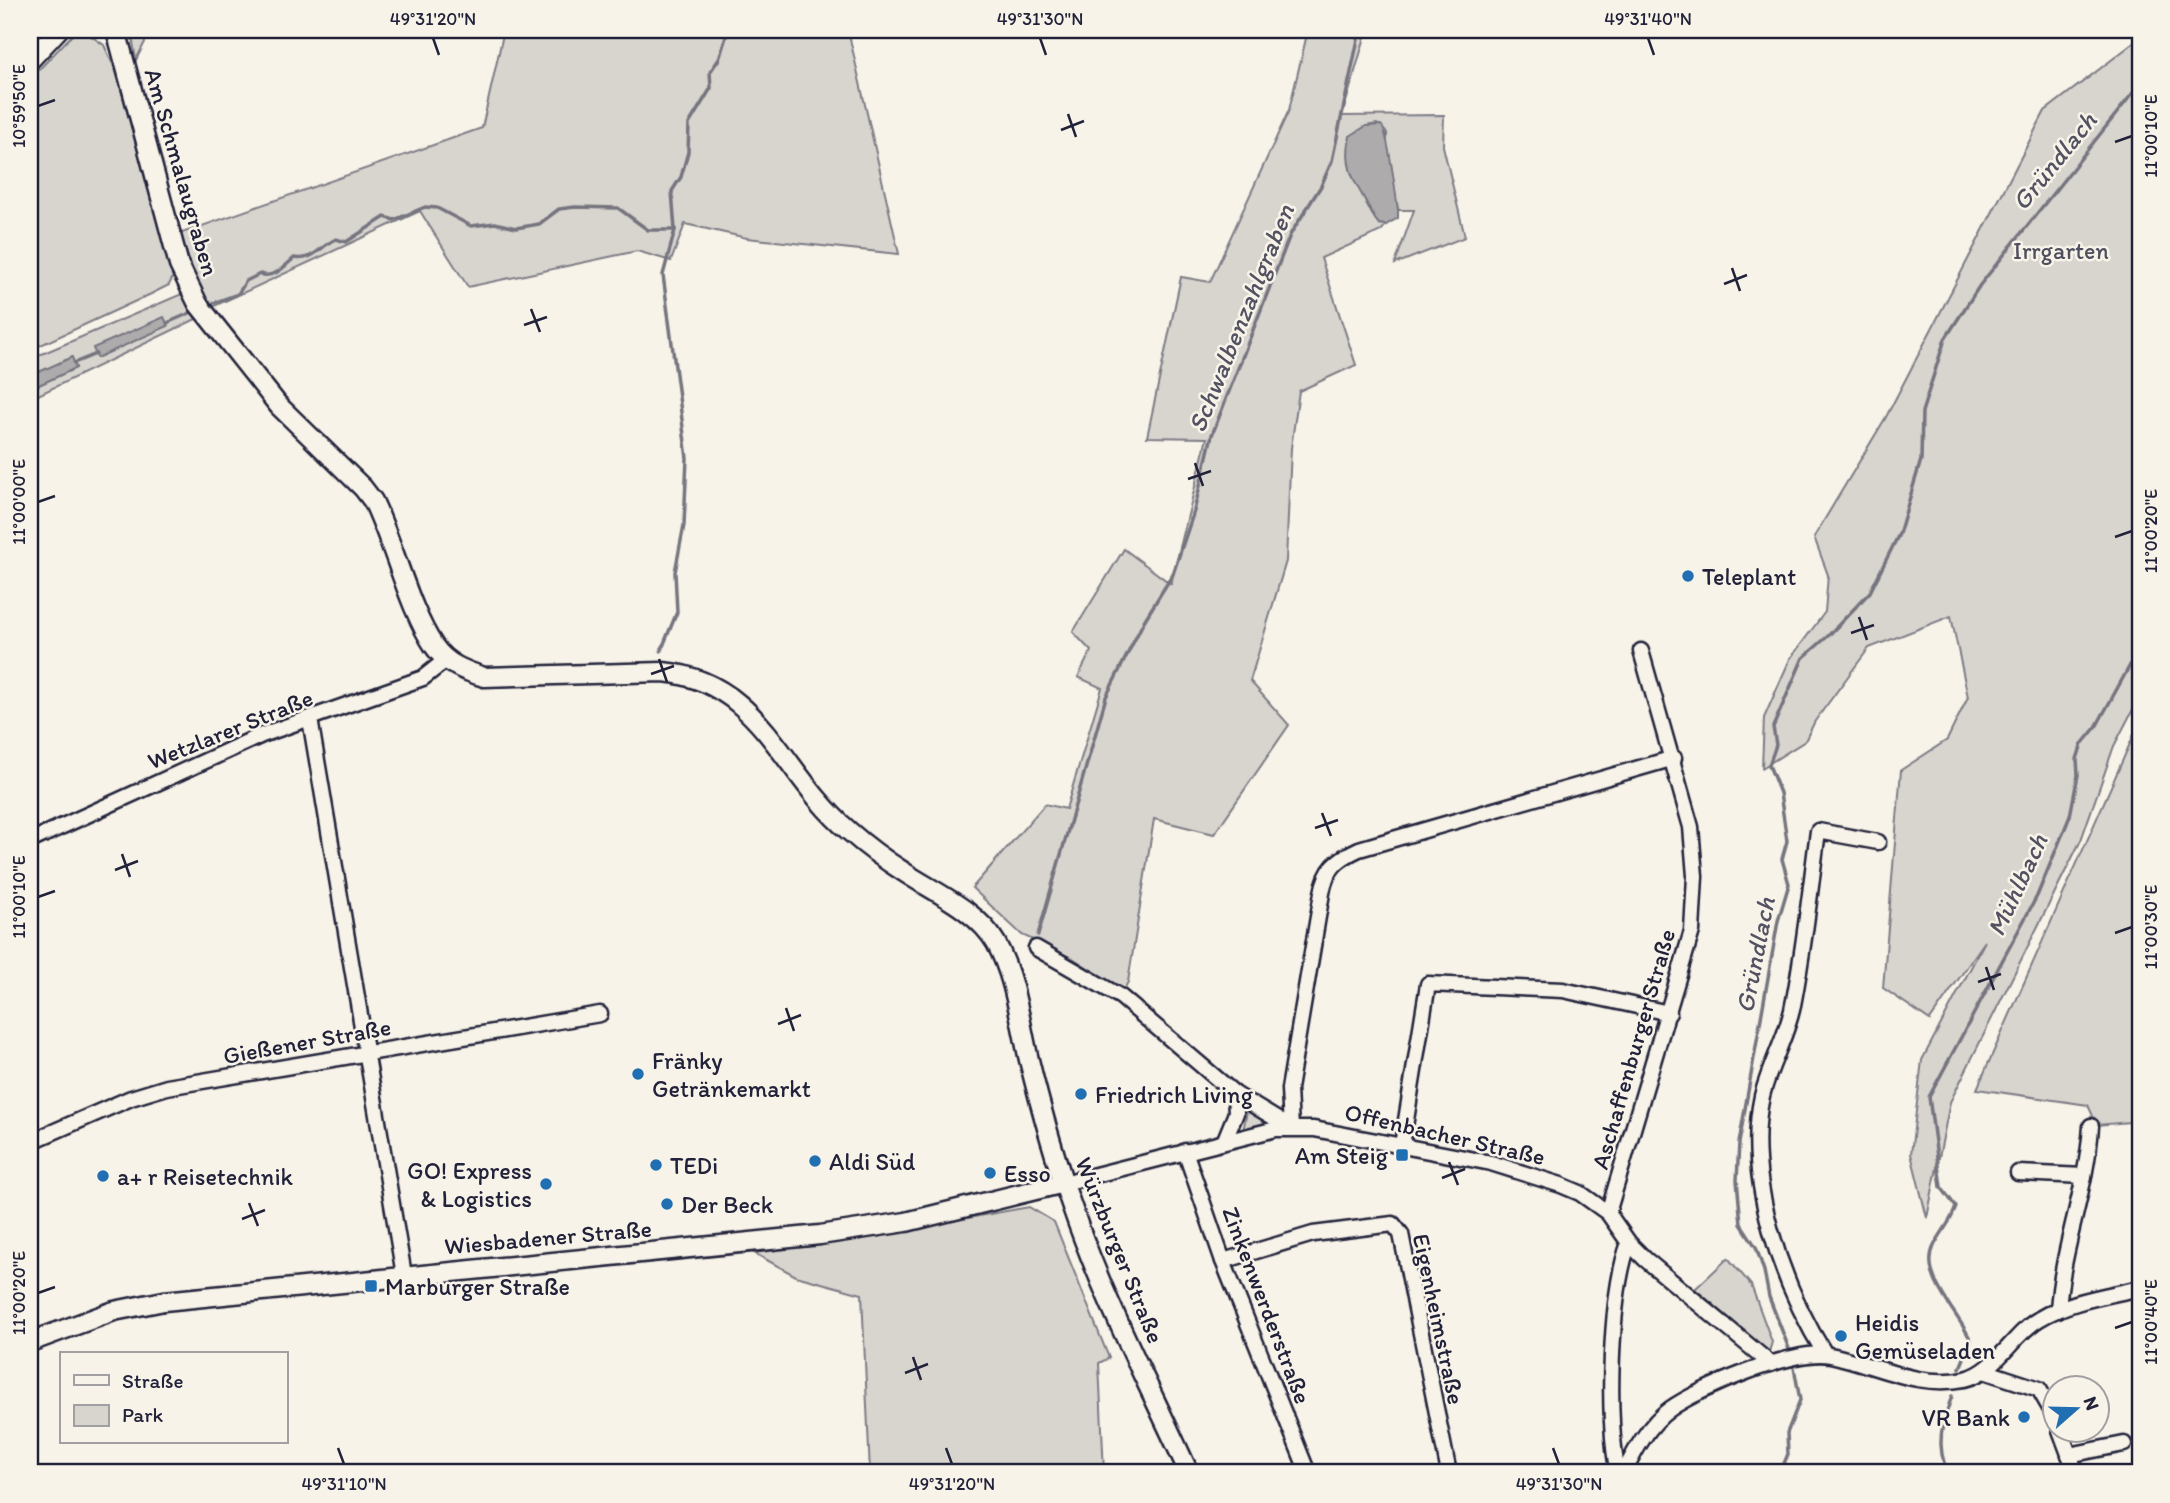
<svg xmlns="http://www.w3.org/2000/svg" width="2170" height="1503" viewBox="0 0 2170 1503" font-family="Itim,sans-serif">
<rect width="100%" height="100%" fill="#f7f3e8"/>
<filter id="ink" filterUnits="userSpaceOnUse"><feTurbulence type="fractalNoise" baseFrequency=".0143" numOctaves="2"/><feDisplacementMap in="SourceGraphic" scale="14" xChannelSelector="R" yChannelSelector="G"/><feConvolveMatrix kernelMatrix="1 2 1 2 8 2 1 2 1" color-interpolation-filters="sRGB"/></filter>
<g filter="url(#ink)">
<g fill="#d8d5cf" stroke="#7d7c85" stroke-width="2">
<path d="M131 30H151L136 60Z"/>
<path d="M504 30H848L899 254 747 238 685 224 671 261 637 251 468 287 420 211 208 309 179 234 482 128Z"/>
<path d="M1308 30H1367L1342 116 1444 115 1443 146 1465 237 1395 264 1414 210H1398L1387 152V133L1377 124 1366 126C1362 165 1352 191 1379 224L1386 225 1381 231 1321 258 1356 365 1299 391 1291 448 1286 561 1250 681 1289 725 1214 834 1154 819 1128 982 1123 991 1074 959 1022 935 972 888 1045 804 1066 809 1102 688 1078 677 1091 651 1073 632 1124 549 1171 584 1207 438 1147 437 1181 277 1210 282 1289 110Z"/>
<path d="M84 31 104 45 116 71 173 277 169 285 151 294 30 350V79L72 35Z"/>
<path d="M2140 38V696L2114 746 2081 840 1950 1102 1927 1218 1911 1154 1922 1060 1985 941 1930 1020 1883 988 1901 770 1947 740 1968 697 1951 616 1869 648 1815 721 1805 741 1762 768 1764 718 1790 659 1825 612 1828 575 1814 537 1886 417 2045 111Z"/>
<path d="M184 293 196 319 30 399V389L76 368 72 358 30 376V359Z"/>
<path d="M2140 721V1121L2097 1125 2088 1105 1977 1089Z"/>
<path d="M1247 1111 1266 1121V1125L1243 1131Z"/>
<path d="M1029 1207 1054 1222 1109 1358 1099 1363 1104 1473H870L862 1294 796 1276 754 1253 825 1244Z"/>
<path d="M1728 1258 1751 1285 1772 1342 1769 1352 1695 1289Z"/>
</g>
<g fill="#aeabad" stroke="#76747f" stroke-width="2">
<path d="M1381 125C1388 130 1396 196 1398 210V218L1386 225 1379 224 1375 219C1360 187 1342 174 1350 136L1366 126Z"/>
<path d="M164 317 168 326 97 358 93 348Z"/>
<path d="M72 357 76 368 30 389V376Z"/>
</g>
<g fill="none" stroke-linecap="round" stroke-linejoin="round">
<g stroke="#76747f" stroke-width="3.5">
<path d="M211 304 238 294 246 281 260 274C274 279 284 267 294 258 314 261 319 247 336 239L346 242 385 217 394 220 425 207 437 208 471 226 495 223 516 228 539 224 559 209 575 207 618 208 648 230H675"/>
<path d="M167 323 190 313"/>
<path d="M74 363 96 354"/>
<path d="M661 651 677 612 675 572 684 525 687 458 663 275 675 230 672 191 681 177 688 152 689 124 711 88 710 72 719 59 726 37 723 30"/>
<path d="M1038 935 1106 697 1144 621 1173 574 1194 511 1212 435 1290 235 1321 186 1332 161 1360 30"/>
<path d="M1791 1354 1769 1297 1764 1271 1756 1247 1741 1224 1737 1180 1739 1143 1778 921 1789 884 1782 859 1787 841 1780 793 1769 765 1776 745 1773 727 1803 658 1828 636 1870 592 1899 534 1921 460 1922 412 1945 339 1980 285 2140 84"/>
<path d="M1960 1368 1971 1341C1960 1314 1919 1277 1934 1246 1941 1232 1951 1222 1956 1207L1941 1187 1929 1097 2037 896 2070 816 2078 775 2077 759 2082 744 2096 727 2140 647"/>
<path d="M1780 1473 1788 1454 1787 1433 1800 1400 1793 1362"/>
<path d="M1948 1473C1935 1445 1942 1424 1952 1396"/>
</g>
<defs>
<g id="minor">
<path d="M310 719 404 1275"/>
<path d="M30 841 262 735 423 678 447 659"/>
<path d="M1036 948 1121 997 1235 1094 1291 1128"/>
<path d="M1291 1128 1289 1089 1322 893C1326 869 1337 859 1359 849L1674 758"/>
<path d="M30 1142 131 1098 167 1087 600 1014"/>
<path d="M1224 1142 1236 1113 1235 1094"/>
<path d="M1402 1145 1428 984 1563 990 1669 1013"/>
<path d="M1185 1151 1223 1261 1308 1473"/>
<path d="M2018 1173 2084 1176"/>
<path d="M1064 1183 1276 1129H1314L1491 1163 1561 1185 1580 1193 1608 1213 1629 1243 1645 1259 1771 1364"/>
<path d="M1608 1213 1692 931 1695 876 1691 827 1641 651"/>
<path d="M1223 1261 1313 1234 1393 1224 1401 1234 1449 1473"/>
<path d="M2058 1310C2062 1247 2087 1189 2091 1126"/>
<path d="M1825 1354C1782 1285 1744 1178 1762 1096 1769 1067 1785 1040 1792 1010 1804 952 1810 891 1818 831L1878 842"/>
<path d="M1984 1371 2039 1389 2054 1415"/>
<path d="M2060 1430 2076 1473"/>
<path d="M2069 1455 2124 1444"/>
<path d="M1618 1473C1606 1421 1610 1293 1629 1243"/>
<path d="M1624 1473C1635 1450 1649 1424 1670 1409 1699 1388 1795 1348 1830 1355 1875 1364 1917 1389 1965 1379 1996 1372 2012 1335 2039 1319 2068 1301 2107 1296 2140 1288"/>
</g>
<g id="major">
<path d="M116 30 179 265 198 304 279 406 363 488 373 501C394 544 409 609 434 646 446 664 465 671 484 677L663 672C761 681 782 775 849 831 866 846 885 860 904 872 934 892 977 910 996 943 1015 977 1020 1022 1029 1060 1041 1109 1055 1159 1072 1207 1103 1298 1149 1385 1189 1473"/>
<path d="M30 60 58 30"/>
<path d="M30 1342 114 1311 164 1301 820 1235 906 1222 1064 1183"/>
</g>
</defs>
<use href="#minor" stroke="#22223b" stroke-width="19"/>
<use href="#major" stroke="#22223b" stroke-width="23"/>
<use href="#minor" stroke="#f7f3e8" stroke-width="14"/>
<use href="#major" stroke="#f7f3e8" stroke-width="18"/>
</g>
</g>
<path fill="none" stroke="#22223b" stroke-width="2.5" d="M433 38 439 55M1040 38 1046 55M1648 38 1654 55M38 106 55 100M1068 114 1076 137M1061 130 1084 121M2115 142 2132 136M1732 268 1740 291M1724 284 1747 275M531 309 540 332M524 325 547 317M1195 463 1203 486M1188 479 1211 471M38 502 55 496M2115 537 2132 531M1859 617 1867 640M1851 633 1874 625M659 659 667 682M651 674 674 666M1322 813 1331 836M1315 828 1338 820M122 854 130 877M115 870 138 861M38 897 55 891M2115 933 2132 927M1986 967 1994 990M1978 982 2001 974M786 1008 794 1031M778 1024 801 1015M1449 1162 1458 1185M1442 1178 1465 1169M249 1203 258 1226M242 1219 265 1210M38 1293 55 1287M2115 1328 2132 1322M913 1357 921 1380M905 1373 928 1364M338 1448 344 1464M946 1448 952 1464M1553 1448 1559 1464"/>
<g fill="#1f6fb2" stroke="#f7f3e8" stroke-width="2.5">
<circle cx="1688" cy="576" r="7"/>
<circle cx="638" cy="1074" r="7"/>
<circle cx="1081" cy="1094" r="7"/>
<rect x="1395" y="1148" width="14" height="14" rx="3.5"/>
<circle cx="815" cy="1161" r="7"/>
<circle cx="656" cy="1165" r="7"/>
<circle cx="990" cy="1173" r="7"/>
<circle cx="103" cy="1176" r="7"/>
<circle cx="546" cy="1184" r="7"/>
<circle cx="667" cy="1204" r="7"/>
<rect x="364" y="1279" width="14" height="14" rx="3.5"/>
<circle cx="1841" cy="1336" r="7"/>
<circle cx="2024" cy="1417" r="7"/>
</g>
<g text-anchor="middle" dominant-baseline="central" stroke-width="5" stroke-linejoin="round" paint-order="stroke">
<g font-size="24" fill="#22223b" stroke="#f7f3e8">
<text transform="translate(182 172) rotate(74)">Am Schmalaugraben</text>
<text transform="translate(230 729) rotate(-22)">Wetzlarer Straße</text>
<text transform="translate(307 1041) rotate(-10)">Gießener Straße</text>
<text transform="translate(1633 1049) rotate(-74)">Aschaffenburger Straße</text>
<text transform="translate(1445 1134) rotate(13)">Offenbacher Straße</text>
<text transform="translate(548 1237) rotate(-5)">Wiesbadener Straße</text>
<text transform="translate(1120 1250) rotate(68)">Würzburger Straße</text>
<text transform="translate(1267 1305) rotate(69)">Zinkenwerderstraße</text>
<text transform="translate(1439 1319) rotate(78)">Eigenheimstraße</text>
</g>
<g font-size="24" fill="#504f60" stroke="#f7f3e8">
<text x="2061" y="250">Irrgarten</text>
</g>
<g font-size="24" fill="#22223b" stroke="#f7f3e8" text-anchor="start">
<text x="1702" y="576">Teleplant</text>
<text x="652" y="1060">Fränky<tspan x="652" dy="28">Getränkemarkt</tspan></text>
<text x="1095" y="1094">Friedrich Living</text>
<text x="1388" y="1155" text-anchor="end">Am Steig</text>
<text x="829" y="1161">Aldi Süd</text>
<text x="670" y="1165">TEDi</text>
<text x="532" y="1170" text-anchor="end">GO! Express<tspan x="532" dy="28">&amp; Logistics</tspan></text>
<text x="1004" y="1173">Esso</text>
<text x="117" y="1176">a+ r Reisetechnik</text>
<text x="681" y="1204">Der Beck</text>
<text x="385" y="1286">Marburger Straße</text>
<text x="1855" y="1322">Heidis<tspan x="1855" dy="28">Gemüseladen</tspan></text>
<text x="2010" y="1417" text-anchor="end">VR Bank</text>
</g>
<g font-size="26" font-style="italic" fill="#535263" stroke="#f7f3e8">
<text transform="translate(2054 161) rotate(-51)">Gründlach</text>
<text transform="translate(1241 318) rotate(-68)">Schwalbenzahlgraben</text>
<text transform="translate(2017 885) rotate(-65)">Mühlbach</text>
<text transform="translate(1755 955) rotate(-79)">Gründlach</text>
</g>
</g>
<rect width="2170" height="1503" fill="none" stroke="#f7f3e8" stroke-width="77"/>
<rect x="60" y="1352" width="228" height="91" fill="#f7f3e8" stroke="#a29fa3" stroke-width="2"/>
<rect x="74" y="1375" width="35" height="10" fill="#f7f3e8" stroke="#a29fa3" stroke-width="2"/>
<text x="122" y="1388" font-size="21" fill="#22223b">Straße</text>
<rect x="74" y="1405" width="35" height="21" fill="#d8d5cf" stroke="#a29fa3" stroke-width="2"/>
<text x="122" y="1422" font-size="21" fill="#22223b">Park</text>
<g transform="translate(2076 1409) rotate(70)"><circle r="33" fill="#f7f3e8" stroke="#a29fa3" stroke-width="2"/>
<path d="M0-5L12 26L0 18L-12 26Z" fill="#1f6fb2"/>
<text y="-10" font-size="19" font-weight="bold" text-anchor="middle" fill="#22223b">N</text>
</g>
<rect x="38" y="38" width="2094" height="1426" fill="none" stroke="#22223b" stroke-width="2.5"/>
<g font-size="18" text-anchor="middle" fill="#22223b">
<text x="433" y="25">49°31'20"N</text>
<text x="1040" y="25">49°31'30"N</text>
<text x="1648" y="25">49°31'40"N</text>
<text transform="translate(19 106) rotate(-90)" y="6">10°59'50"E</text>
<text transform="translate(2151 136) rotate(-90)" y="6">11°00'10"E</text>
<text transform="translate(19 502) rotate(-90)" y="6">11°00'00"E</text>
<text transform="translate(2151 531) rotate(-90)" y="6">11°00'20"E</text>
<text transform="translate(19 897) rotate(-90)" y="6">11°00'10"E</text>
<text transform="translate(2151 927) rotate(-90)" y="6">11°00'30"E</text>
<text transform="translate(19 1293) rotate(-90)" y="6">11°00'20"E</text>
<text transform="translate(2151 1322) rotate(-90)" y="6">11°00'40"E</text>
<text x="344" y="1490">49°31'10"N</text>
<text x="952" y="1490">49°31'20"N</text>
<text x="1559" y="1490">49°31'30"N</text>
</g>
</svg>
